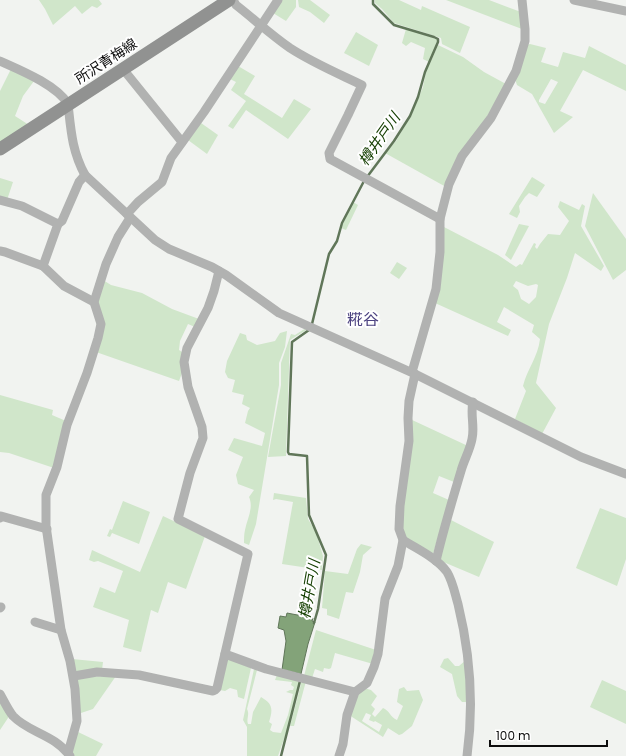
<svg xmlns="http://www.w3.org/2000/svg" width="626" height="756" viewBox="0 0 626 756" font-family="Poppins,'Noto Sans JP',sans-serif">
<rect width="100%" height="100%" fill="#f1f3f0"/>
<g fill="#d0e6ca" fill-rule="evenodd">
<path d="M39 0H99L102 4 97 8 92 6 82 14 75 6 53 25 45 9Z"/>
<path d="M282 0H296V7L286 21 273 13Z"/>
<path d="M298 0H310L330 15 324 23 310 12 299 7Z"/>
<path d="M375 0H399L421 10 422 6 470 27 460 53 442 44 441 38 394 23 382 9 375 3Z"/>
<path d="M446 0H489L521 12 522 29Z"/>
<path d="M406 29 437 39V42L429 62 423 59 425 48 411 42 406 46 402 43Z"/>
<path d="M356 32 378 45 369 66 344 53Z"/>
<path d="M530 44 546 48 541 62 558 67 563 52 585 58 589 46 626 65V91L583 70 560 111 573 117 554 133 532 94 517 85 515 79 527 45ZM551 79 558 82 545 104 539 102V100Z"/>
<path d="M438 45 463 57 484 72 506 84 446 187 385 153 396 141 412 114 423 87 426 72Z"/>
<path d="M238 66 255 76 244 94 282 118 294 99 311 109 288 139 246 110 233 129 228 126 246 101 231 90 236 82 230 79Z"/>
<path d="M11 69 34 81 23 96 15 116 29 125 0 144V91Z"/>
<path d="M201 123 218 135 207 154 188 140Z"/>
<path d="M532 177 545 185 537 197 529 193 525 197 519 206 520 212 517 218 509 214Z"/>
<path d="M0 178 13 182 7 200 0 198Z"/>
<path d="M593 193 626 239V270L613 280 585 226Z"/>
<path d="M560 201 579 210 582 204 585 206 581 226 604 266 601 271 575 253 567 278 549 324 536 383 556 408 542 434 515 419 526 391 523 386C527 369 538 357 540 339L532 332 534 325 504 307 497 322 511 330 508 336 435 303 444 227 498 255 516 267 520 264 522 265 534 243 536 244 535 247 537 249 540 244 548 234 560 235 569 221 558 207ZM516 281 528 286 536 284 538 285 536 297 529 304 521 299 518 290 513 286Z"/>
<path d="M353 202 358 205 346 230 341 228Z"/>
<path d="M519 224 529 226 511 260 505 255Z"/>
<path d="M397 262 407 268 399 279 390 273Z"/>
<path d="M103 280 111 285 142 293 172 309 199 319 195 327 188 324 180 341 179 350 182 352V373L179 381 96 352 97 303Z"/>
<path d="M306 328 308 329 290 340 286 456 268 457 281 385V363L291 334 295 335Z"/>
<path d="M287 331 285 347 279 363V385L256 524 249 545 244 543C244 539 244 534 245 530 247 519 254 508 249 497L254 490 238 484 236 475 243 457 228 450 234 438 262 446 265 433 245 423 248 411 250 408 242 404 244 395 232 392 235 380 228 378 225 372 227 361 240 333 246 335 247 340 257 345 275 341 280 333Z"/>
<path d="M0 395 53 410 52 415 66 421 54 468 9 453 0 452Z"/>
<path d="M410 419 468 446 454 482 439 476 433 493 449 500 433 554 405 537 401 520Z"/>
<path d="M274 493 306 498 308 519 316 532 323 556 322 570 282 564 293 502 276 499 273 500Z"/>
<path d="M123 501 150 512 139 544 112 533 110 537 107 536 110 529 112 530Z"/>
<path d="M600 508 626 518V559L617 586 576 568Z"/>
<path d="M163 516 205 536 186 589 168 582 158 613 151 610 141 652 123 647 129 620 93 607 100 587 115 593 123 571 98 561 94 562 89 560 92 550 140 572Z"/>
<path d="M449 519 494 542 479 577 441 561 439 557Z"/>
<path d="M361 544 372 547 363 555 360 572 353 593 346 592 339 619 327 615V609L322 608 325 571 348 574 357 549Z"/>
<path d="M316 630 376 650 373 664 335 653 331 668 329 669 324 668 323 672 315 669 312 678 304 676Z"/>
<path d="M227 658 251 668 244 699 238 697 237 690 230 688 225 691 220 690Z"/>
<path d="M448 658 455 666H459L466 660 467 700 466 702H462L457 696 452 674 440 667 444 659Z"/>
<path d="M72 659 103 662 102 670 76 672Z"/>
<path d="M254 669 257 670 247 709C250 715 246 719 248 724H251L253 712 261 697C273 704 273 709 269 722L272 724 270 730 273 732 281 733 288 715 293 694 286 692 290 690H293L294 687 291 685 292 682 275 680 277 675 300 680 293 713 278 756H247V727L243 720Z"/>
<path d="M116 676 93 709 78 714 76 679 78 677Z"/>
<path d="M302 680 306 681 294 726H290Z"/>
<path d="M602 680 626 691V724L590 707Z"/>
<path d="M404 687 407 691 419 690 423 700 412 726 402 734 399 735 388 728 383 737 349 715 353 702 364 688 371 690 377 696 371 705 375 709 372 714 375 717 383 708C390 711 390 717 397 720L403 706 397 702 399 689ZM366 713 371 715 369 720 374 722 375 721 382 725 379 732 362 721Z"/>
<path d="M0 701 8 716V718L0 730Z"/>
<path d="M76 731 103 744 96 756H72Z"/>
</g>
<path fill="#83a379" stroke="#607659" d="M287 613 313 618 312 621 315 622 308 644 301 674 282 670 286 641 284 630 278 628 280 616 286 617Z"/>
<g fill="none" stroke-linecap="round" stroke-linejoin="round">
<g stroke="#607659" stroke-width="2.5">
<path d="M312 324 329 254 337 241 342 223 364 181 394 141 410 116 418 97 425 72 438 42V39L434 37 394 25 373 4V0"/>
<path d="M309 330 292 342 288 452 289 454 307 456 309 515 326 555 318 609 314 623"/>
<path d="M281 756 300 681"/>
</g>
<g stroke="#b1b2b1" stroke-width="9">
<path d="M233 0 236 5C254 19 271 35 290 48 313 63 337 73 362 85L348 115 329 153 330 159 440 219"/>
<path d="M574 0 626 11"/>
<path d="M0 61C20 70 57 85 68 104 71 131 72 151 85 175L155 240 169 249 212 267 226 275 279 313 415 374 581 457 626 474"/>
<path d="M123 69 182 142"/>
<path d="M0 200 22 206 58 224"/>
<path d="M127 214 138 202 162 182 171 158 204 112 278 0"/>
<path d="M0 251 5 252 43 266 64 286 94 302"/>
<path d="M43 266 58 224 62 221 79 182 85 175"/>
<path d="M412 372 436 289 440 252V219L449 184 462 156 491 118 516 71 525 41V29L522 0"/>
<path d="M0 518 1 516 47 529"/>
<path d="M403 540C417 549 437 558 447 572 453 582 455 594 458 604 470 653 474 705 467 756"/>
<path d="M436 561C443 531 452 501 461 471 464 460 470 450 472 439 475 427 470 414 473 402"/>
<path d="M0 608 1 607"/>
<path d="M35 622 61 630"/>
<path d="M225 654 266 669 355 692"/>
<path d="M74 676 97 672 139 675 213 691 215 690 217 688 248 554 178 519 190 473 203 438 202 427 188 387 184 362 187 348 208 308 214 291 219 271"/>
<path d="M0 694C4 701 8 710 13 716 29 733 54 734 70 756"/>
<path d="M68 753 77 721 75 689 70 661 61 630 46 526V495L57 467 67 425 87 373 98 338 101 324 94 302 106 264 118 237 130 218"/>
<path d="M339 756 343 744 347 715 355 692 367 683 374 667 378 654 385 599 398 566 403 540 399 529 400 506 409 441 408 418 409 401 415 374"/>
</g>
<path stroke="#919291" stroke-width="13" d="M0 149 229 0"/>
</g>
<g text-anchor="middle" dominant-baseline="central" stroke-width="4" stroke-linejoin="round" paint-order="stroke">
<g font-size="14" fill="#0d0d0d" stroke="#fff">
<text transform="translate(106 61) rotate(-33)">所沢青梅線</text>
</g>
<g font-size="15" font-style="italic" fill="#174104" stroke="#fff">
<text transform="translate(379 139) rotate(-55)">樽井戸川</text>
<text transform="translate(309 589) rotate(-80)">樽井戸川</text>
</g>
<g font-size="16" fill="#4c4280" stroke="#fff">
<text x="363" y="319">糀谷</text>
</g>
</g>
<path d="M490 740v6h117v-6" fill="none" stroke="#0d0d0d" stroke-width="2"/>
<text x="496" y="740" font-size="12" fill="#0d0d0d" stroke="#ffffff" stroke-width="3" paint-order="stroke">100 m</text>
</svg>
